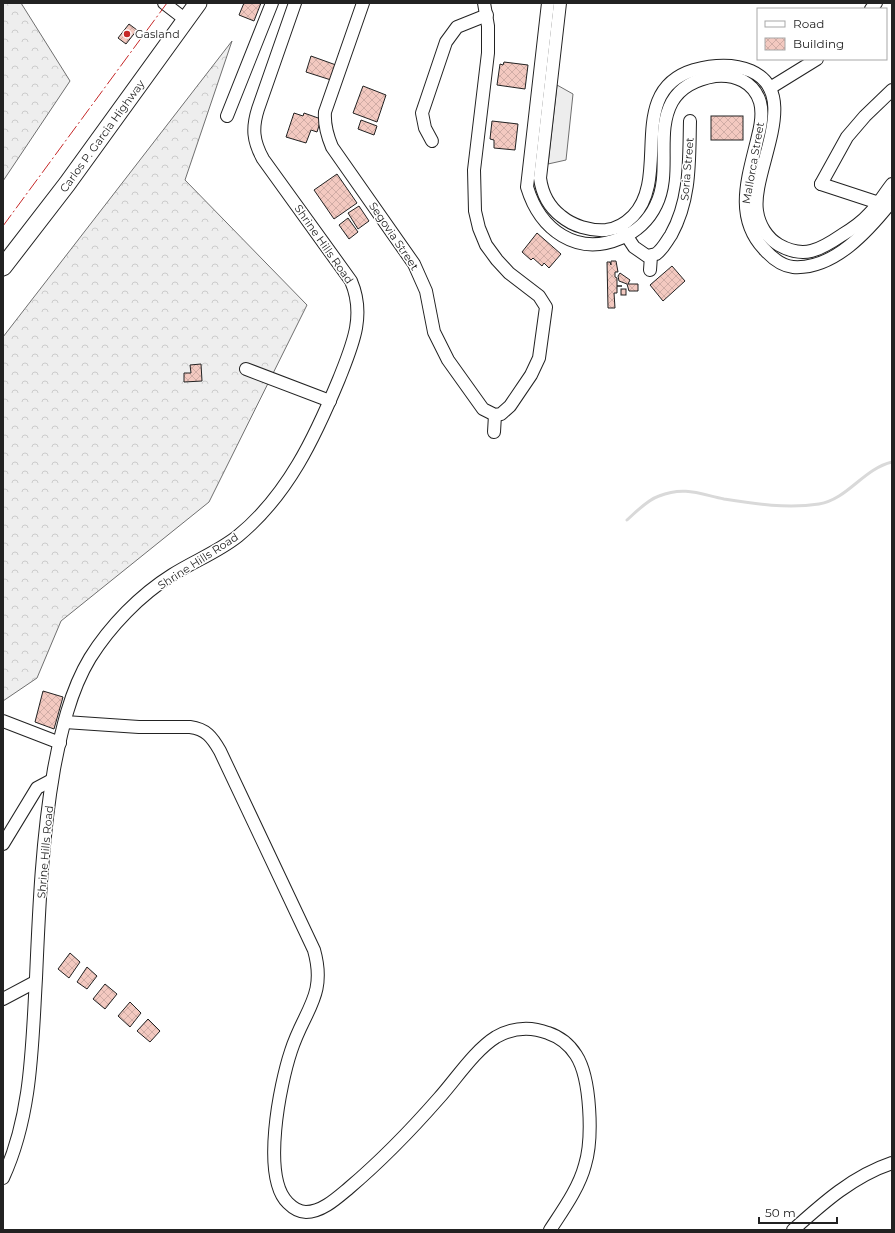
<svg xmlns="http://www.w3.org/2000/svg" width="895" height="1233" viewBox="0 0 895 1233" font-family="Montserrat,sans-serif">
<defs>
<pattern id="forest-crowns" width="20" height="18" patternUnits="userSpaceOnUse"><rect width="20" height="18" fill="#eee"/><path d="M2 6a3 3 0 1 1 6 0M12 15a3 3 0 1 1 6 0" fill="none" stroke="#ccc"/></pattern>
<pattern id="building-cross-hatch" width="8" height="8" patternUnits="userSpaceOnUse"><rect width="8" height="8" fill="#f3c9c0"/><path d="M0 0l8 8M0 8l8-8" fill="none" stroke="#d0aca5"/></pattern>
</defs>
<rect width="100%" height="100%" fill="#fff"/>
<g fill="url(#forest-crowns)" stroke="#6f6f6f">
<path d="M3 3H21L70 81 3 181Z"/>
<path d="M232 41 185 180 307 305 209 502 61 621 37 678 3 701V337Z"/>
</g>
<path fill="#ededed" stroke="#6f6f6f" d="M557 85 573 94 566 160 548 164Z"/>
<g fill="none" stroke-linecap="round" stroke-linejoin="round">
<path stroke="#d9d9d9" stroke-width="3" d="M627 520C636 512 647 500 659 496 684 486 700 494 724 499 755 504 788 509 819 504 848 499 863 469 892 462"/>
</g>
<g fill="url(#building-cross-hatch)" stroke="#222">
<path d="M244 3H261L254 21 239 15Z"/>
<path d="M129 24 137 30 126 44 118 38Z"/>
<path d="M311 56 336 65 331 80 306 72Z"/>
<path d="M504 62 528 65 525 89 497 85 500 64 503 65Z"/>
<path d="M363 86 386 95 377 122 353 113Z"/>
<path d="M294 113 303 116 304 113 321 119 317 132 311 130 306 143 286 137Z"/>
<rect x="711" y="116" width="32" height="24"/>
<path d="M361 120 377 126 374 135 358 129Z"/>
<path d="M492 121 518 124 515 150 494 148V140L490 139Z"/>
<path d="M337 174 357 203 334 219 314 190Z"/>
<path d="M359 206 369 221 358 229 348 213Z"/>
<path d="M348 218 358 232 349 239 339 225Z"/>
<path d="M537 233 561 254 549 268 544 263 542 266 533 258 531 260 522 252Z"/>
<path d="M611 261H616L618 272H615V277L617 278V286H622H617V293H614L615 308H608L607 262H610L611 265Z"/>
<path d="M672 266 685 281 663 301 650 285Z"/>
<path d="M620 273 630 280 628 284H638V291H629L627 284 619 281 618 276Z"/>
<rect x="621" y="289" width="5" height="6"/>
<path d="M201 364 202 381 184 382V373H191L190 365Z"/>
<path d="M43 691 63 697 54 729 35 722Z"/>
<path d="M70 953 80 962 69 978 58 969Z"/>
<path d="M87 967 97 976 87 989 77 982Z"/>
<path d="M105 984 117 994 105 1009 93 999Z"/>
<path d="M130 1002 141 1013 130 1027 118 1016Z"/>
<path d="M148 1019 160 1031 150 1042 137 1031Z"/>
</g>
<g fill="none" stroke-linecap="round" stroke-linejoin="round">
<defs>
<g id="minor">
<path d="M164 3 186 20"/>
<path d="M363 3 325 112C324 125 327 135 332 147L414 264 426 291 434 332 448 360 483 409 495 415 501 414 510 406 531 375 539 358 546 307 539 296 509 273 497 260 486 245 479 228 475 211 474 170 488 53V26L484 3"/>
<path d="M548 3 527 187C540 230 577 257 621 238 636 232 649 220 656 205 672 173 655 133 672 102 681 86 697 79 715 76 735 74 754 82 760 102 763 113 761 125 758 136 749 175 733 216 764 249 772 258 782 266 793 267 834 270 869 230 892 201"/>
<path d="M560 3 540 178C542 193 548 206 561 216 573 226 590 231 606 230 617 229 625 224 633 216 672 176 624 91 694 70 713 65 732 63 751 71 803 94 751 171 757 211 759 225 767 238 779 245 804 259 820 250 842 235 852 229 861 223 869 214 878 205 884 194 892 184"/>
<path d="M871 9 876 3"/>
<path d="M770 88 817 59"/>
<path d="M227 116 272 3"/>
<path d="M432 141 425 128 422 113 446 42 457 27 487 15"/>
<path d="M821 184 847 137 865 116 892 90"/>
<path d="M821 184 885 205"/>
<path d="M622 229 634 247 647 256 656 254C663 249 666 242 671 235 691 199 689 161 690 121"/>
<path d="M650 270 651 256"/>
<path d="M246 369 330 401"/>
<path d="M494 432 495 415"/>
<path d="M3 721 60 743"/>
<path d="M65 722 139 727H190C206 729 212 737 220 751L314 950C327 996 304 1010 291 1051 280 1084 261 1177 288 1203 293 1208 299 1212 306 1212 322 1212 337 1198 349 1188 382 1160 411 1130 439 1098 456 1079 475 1050 496 1037 512 1028 530 1026 548 1033 560 1037 569 1044 576 1055 591 1078 593 1139 585 1165 579 1188 563 1210 550 1230"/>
<path d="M3 844 37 788 52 780"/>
<path d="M3 999 35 982"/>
<path d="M3 1178C32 1115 32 1045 36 978 39 908 42 838 54 769 61 732 70 691 90 658 110 626 140 595 172 575 194 561 218 552 238 536 288 495 315 437 339 379 352 346 366 316 351 281L263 159C253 141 252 128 258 109L295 3"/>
<path d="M793 1230C823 1203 853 1176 892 1163"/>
</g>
<path id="highway" d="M3 267 67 184 198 3"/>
</defs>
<use href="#minor" stroke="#222" stroke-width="14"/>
<use href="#highway" stroke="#222" stroke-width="19"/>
<use href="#minor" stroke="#fff" stroke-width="12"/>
<use href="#highway" stroke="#fff" stroke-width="17"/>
<path stroke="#c62828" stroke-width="1" stroke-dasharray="14 3 2 3" stroke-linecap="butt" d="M3 226 167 3"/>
</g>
<circle fill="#c62828" stroke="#fff" stroke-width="1.5" cx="127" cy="34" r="4"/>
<g text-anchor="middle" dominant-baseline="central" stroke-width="3" stroke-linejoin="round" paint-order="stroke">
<g font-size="11" fill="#222" stroke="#fff" text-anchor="start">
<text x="135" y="34">Gasland</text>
</g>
<g font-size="11" fill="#222" stroke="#fff">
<text transform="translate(102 136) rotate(-54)">Carlos P. Garcia Highway</text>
<text transform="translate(753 163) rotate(-80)">Mallorca Street</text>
<text transform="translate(687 169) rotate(-85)">Soria Street</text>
<text transform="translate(394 236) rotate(56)">Segovia Street</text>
<text transform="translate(324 244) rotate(55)">Shrine Hills Road</text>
<text transform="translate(198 561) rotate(-33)">Shrine Hills Road</text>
<text transform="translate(45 852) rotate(-85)">Shrine Hills Road</text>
</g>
</g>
<rect width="895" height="1233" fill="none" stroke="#222222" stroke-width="8"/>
<rect x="757" y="8" width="130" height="52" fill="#ffffff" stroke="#a7a7a7"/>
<rect x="765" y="21" width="20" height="6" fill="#ffffff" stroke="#a7a7a7"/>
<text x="793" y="28" font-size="12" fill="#222222">Road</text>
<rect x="765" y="38" width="20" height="12" fill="url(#building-cross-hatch)" stroke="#a7a7a7"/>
<text x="793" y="48" font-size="12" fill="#222222">Building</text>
<path d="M759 1217v6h78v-6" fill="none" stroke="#222222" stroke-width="2"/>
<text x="765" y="1217" font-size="12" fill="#222222" stroke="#ffffff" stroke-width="3" paint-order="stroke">50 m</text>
</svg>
